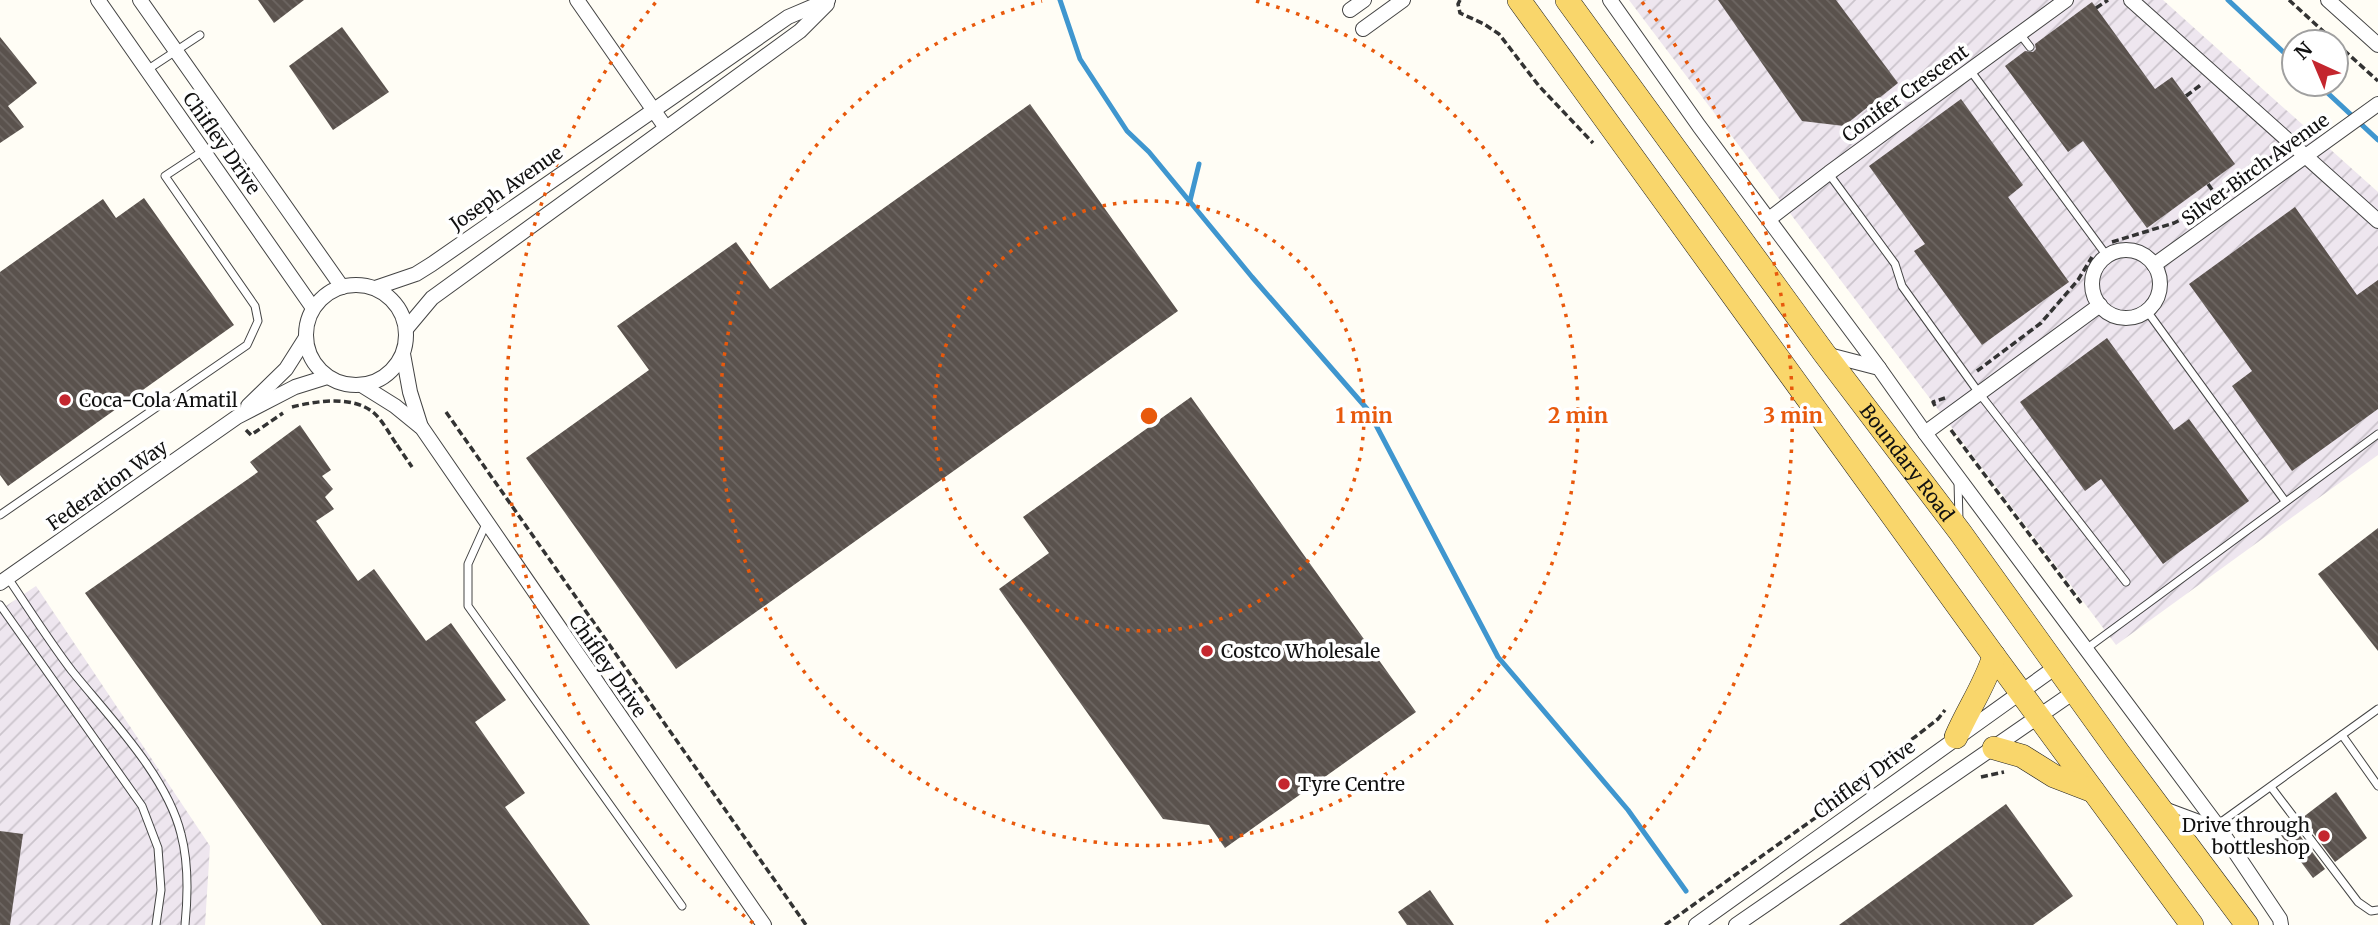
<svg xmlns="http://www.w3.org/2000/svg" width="2378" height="925" viewBox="0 0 2378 925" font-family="Merriweather,serif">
<defs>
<pattern id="industrial-furrows" width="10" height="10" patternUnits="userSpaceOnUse" patternTransform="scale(1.75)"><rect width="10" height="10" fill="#eee6ef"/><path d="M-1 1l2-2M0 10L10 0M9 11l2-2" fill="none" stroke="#cbc4cc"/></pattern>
<pattern id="building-back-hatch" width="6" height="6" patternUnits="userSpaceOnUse" patternTransform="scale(1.75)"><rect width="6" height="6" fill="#5a524d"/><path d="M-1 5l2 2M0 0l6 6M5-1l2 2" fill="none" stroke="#6d6662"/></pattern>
</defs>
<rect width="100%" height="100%" fill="#fffdf5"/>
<g fill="url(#industrial-furrows)">
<path d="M1629 0H2163L2378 192V455L2116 645Z"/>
<path d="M36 586 210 846 205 925H0V610Z"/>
</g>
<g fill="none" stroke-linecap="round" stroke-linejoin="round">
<g stroke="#3f96cf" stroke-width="5">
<path d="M1060 0 1080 59 1127 131 1149 152 1252 277 1368 410 1498 657 1628 810 1686 891"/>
<path d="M2228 0 2294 62"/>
<path d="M2318 84 2378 140"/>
<path d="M1190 201 1199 164"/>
</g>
</g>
<g fill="url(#building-back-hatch)">
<path d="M258 0H304L274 23Z"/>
<path d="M1718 0H1836L1898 83 1844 126 1802 121Z"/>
<path d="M2092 2 2155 89 2172 77 2235 164 2147 228 2083 141 2068 152 2005 66 2025 51 2033 52 2036 49 2035 44Z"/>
<path d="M342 27 389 92 333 130 289 66Z"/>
<path d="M0 37 37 83 8 106 24 127 0 143Z"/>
<path d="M1961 99 2023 185 2008 197 2069 282 1982 345 1914 251 1925 244 1869 166Z"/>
<path d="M1030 104 1178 311 676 669 526 458 649 370 617 326 736 242 770 289Z"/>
<path d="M144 198 234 325 8 486 0 475V272L103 199 116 218Z"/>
<path d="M2295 207 2357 295 2378 280V409L2292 471 2232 386 2252 371 2189 284Z"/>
<path d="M2107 338 2174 430 2189 419 2249 501 2163 564 2101 479 2085 491 2020 402Z"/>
<path d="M1191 397 1416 712 1225 848 1209 825 1163 819 999 589 1049 553 1023 517Z"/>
<path d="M300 425 331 470 322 476 333 489 325 497 334 509 316 521 358 581 374 569 426 641 451 623 506 700 475 722 525 793 505 807 590 925H322L85 593 258 472 250 462Z"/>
<path d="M2378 528V651L2318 574Z"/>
<path d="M2336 792 2367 838 2335 862 2302 818Z"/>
<path d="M2006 804 2073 896 2033 925H1839Z"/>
<path d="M2292 825 2325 869 2313 878 2280 834Z"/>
<path d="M0 831 23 834 10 925H0Z"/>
<path d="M1430 890 1454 925H1407L1398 912Z"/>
</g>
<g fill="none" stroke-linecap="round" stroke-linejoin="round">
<defs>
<g id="service">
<path d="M2020 34 2030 47"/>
<path d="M147 70 200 35"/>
<path d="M1970 70 2107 256"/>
<path d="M1829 174 1895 264 1902 286 1979 393 2126 582"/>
<path d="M2147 311 2285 501"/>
<path d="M1958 481 1959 521"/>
<path d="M0 515 247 345 258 321 255 306 165 176 203 151"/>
<path d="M486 524 468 564V606L682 906"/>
<path d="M8 578C29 609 49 641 72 671 109 717 167 776 181 834 189 864 188 895 185 925"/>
<path d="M0 605 142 806 158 848 161 890 156 925"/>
<path d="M2086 649 2378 434"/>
<path d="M2342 735 2378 786"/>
<path d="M2271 787 2358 902 2371 911 2378 910"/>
<path d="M2166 806 2217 825 2378 709"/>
</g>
<g id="minor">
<path d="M98 0 313 308"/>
<path d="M140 0 342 287"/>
<path d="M577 0 666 128"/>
<path d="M1610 0 1699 126 1879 368"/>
<path d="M2131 0 2378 221"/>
<path d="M2328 0 2378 45"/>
<path d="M1350 10 1364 0"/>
<path d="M1363 29 1403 0"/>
<path d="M1769 219 1829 173 2066 0"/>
<circle cx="2126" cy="284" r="34"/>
<path d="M2154 265 2378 104"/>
<circle cx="356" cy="335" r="50"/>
<path d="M375 288 416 274 432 264 788 17 828 0"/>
<path d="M406 329 432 298 800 31 827 4"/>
<path d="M403 354 410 392 421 427"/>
<path d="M1825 354 1879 368 1925 433 2217 825 2280 919 2281 925"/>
<path d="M363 386 395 406 422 428 764 925"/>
<path d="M248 406 286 369 305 339"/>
<path d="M1925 433 2100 305"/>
<path d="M0 583 237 417 295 387 327 377"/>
<path d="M1696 925 2056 667"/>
<path d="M1736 925 2074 692"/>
</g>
<g id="primary">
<path d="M1519 0 1994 656 2192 925"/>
<path id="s1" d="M1567 0 1824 353 1960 532 2118 752 2247 925"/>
<path d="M1956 737C1968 709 1985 685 1994 656"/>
<path d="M1994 748 2022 756 2054 776 2093 791"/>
</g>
</defs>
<use href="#service" stroke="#444" stroke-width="9"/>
<use href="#minor" stroke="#444" stroke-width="16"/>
<use href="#primary" stroke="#222" stroke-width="24"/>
<g stroke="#333" stroke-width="3.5" stroke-dasharray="7 3.5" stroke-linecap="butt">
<path d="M1460 0 1458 4 1460 13 1484 24 1499 34 1539 86 1593 143"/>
<path d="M2289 0 2335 42"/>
<path d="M2096 8 2108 0"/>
<path d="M2336 43 2378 81"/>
<path d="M2186 96 2202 84"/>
<path d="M2208 184 2220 201"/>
<path d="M2226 192 2245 175 2279 152"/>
<path d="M2112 242 2174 223 2206 207"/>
<path d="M1977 371 2041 323 2078 280 2092 257"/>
<path d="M1935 406 1933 402 1945 398"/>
<path d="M292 407C316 401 353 395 374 413 383 421 390 435 397 445"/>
<path d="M446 412 806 925"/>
<path d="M246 430 251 435 283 413"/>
<path d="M1951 430 2081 603"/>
<path d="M397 445 412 467"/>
<path d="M1981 777 2004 772"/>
<path d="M1840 800 1866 770 1915 737 1938 719 1945 710"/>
<path d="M1665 925 1825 811"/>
</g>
<use href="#service" stroke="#fff" stroke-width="7"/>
<use href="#minor" stroke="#fff" stroke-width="14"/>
<use href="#primary" stroke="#f9d66b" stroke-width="23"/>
</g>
<g fill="none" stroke="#e8590c" stroke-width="3.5" stroke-dasharray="3.5 7">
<circle cx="1149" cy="416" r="215"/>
<path d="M1256 1A429 429 0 1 1 1042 1"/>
<path d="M753 923A644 644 0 0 1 656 2M1642 2A644 644 0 0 1 1545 923"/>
</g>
<g fill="#c4262e" stroke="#fff" stroke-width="2.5">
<circle cx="65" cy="400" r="7"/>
<circle cx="1207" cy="651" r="7"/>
<circle cx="1284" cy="784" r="7"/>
<circle cx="2324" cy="836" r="7"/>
</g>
<g text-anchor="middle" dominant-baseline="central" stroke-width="7" stroke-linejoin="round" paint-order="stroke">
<g font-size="19" fill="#111" stroke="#fff">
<text transform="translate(1905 93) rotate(-36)">Conifer Crescent</text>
<text transform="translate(222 143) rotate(55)">Chifley Drive</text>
<text transform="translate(2255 169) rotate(-36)">Silver Birch Avenue</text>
<text transform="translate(506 188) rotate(-35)">Joseph Avenue</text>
<text stroke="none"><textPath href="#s1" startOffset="574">Boundary Road</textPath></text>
<text transform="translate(107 485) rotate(-35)">Federation Way</text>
<text transform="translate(608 666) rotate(55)">Chifley Drive</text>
<text transform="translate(1864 779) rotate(-36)">Chifley Drive</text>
</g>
<g font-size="19" fill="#111" stroke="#fff" text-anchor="start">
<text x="79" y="400">Coca-Cola Amatil</text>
<text x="1221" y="651">Costco Wholesale</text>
<text x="1298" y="784">Tyre Centre</text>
<text x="2310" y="825" text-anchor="end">Drive through<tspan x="2310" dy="22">bottleshop</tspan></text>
</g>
</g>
<circle cx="1149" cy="416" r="10" fill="#e8590c" stroke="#fff" stroke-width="3.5"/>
<g font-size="21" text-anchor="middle" font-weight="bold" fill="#e8590c" stroke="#fff" stroke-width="7" stroke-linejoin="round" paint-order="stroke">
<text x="1364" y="423">1 min</text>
<text x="1578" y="423">2 min</text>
<text x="1793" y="423">3 min</text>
</g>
<g transform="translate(2315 63) rotate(316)"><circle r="33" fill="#ffffff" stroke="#a0a0a0" stroke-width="2"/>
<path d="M0-5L12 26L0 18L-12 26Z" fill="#c4262e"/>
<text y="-10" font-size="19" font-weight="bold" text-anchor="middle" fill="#111111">N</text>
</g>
</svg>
